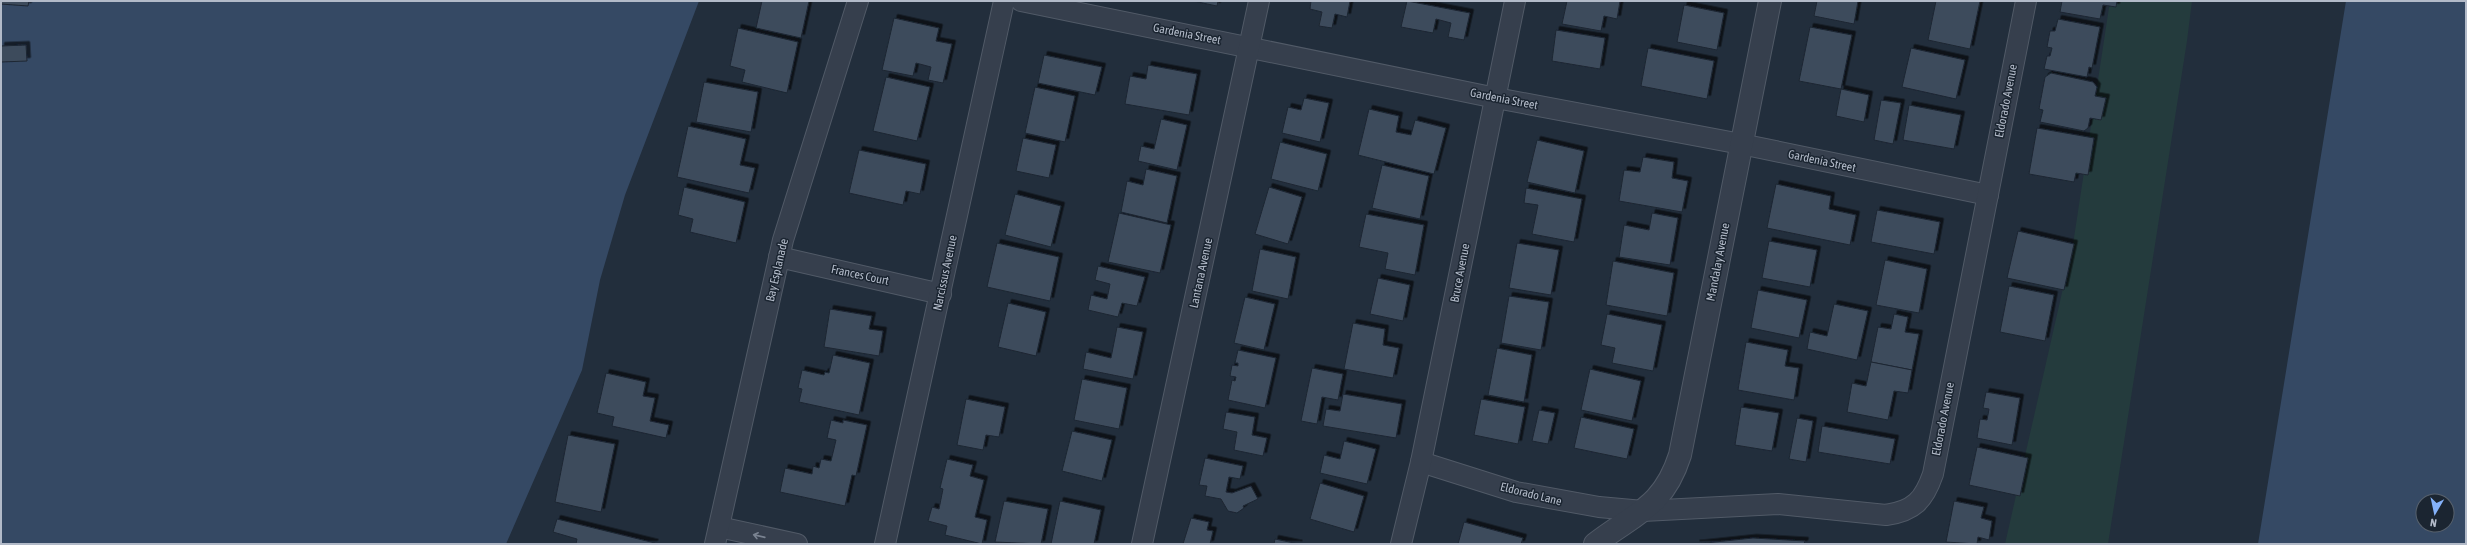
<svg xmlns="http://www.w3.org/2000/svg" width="2467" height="545" viewBox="0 0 2467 545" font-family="'Asap Condensed',sans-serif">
<defs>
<filter id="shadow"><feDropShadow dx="3.5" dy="-3.5" stdDeviation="0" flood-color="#0009"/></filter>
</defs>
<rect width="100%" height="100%" fill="#222e3c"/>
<path fill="#243b3d" d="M2110 1H2192L2187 41 2108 544H2005L2073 244Z"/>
<g fill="#354964" fill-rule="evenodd">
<path d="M1 1H699L625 195 600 280 582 370 506 544H1Z"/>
<path d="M2346 1H2466V544H2258ZM2423 501H2447V525H2423Z"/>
</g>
<g fill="#3e4c5c" stroke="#1d2633" filter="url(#shadow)">
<path d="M1 1H29L28 6 1 4Z"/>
<path d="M762 1H809L801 38 756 28Z"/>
<path d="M1193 1H1218L1217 6Z"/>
<path d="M1311 1H1350L1347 17 1335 14 1332 28 1319 26 1322 12 1310 9Z"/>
<path d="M1407 1 1470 13 1464 40 1448 37 1451 23 1436 19 1433 33 1401 27Z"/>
<path d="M1567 1H1620L1617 19 1604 16 1601 31 1562 24Z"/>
<path d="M1817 1H1858L1854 24 1814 16Z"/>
<path d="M1936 1H1980L1970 49 1928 40Z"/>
<path d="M2062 1H2117L2116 7 2103 5 2100 19 2060 12Z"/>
<path d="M1684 5 1724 13 1717 50 1677 42Z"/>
<path d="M894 18 939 28 936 41 952 44 943 83 928 80 931 67 916 63 913 76 882 70Z"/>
<path d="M2058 19 2100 27 2092 68 2089 67 2087 77 2044 69 2047 56H2050L2052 48 2047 47 2050 31H2055Z"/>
<path d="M1810 27 1852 35 1841 89 1799 81Z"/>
<path d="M738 28 798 42 787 93 742 82 745 70 730 66Z"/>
<path d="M1556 30 1605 38 1600 69 1552 61Z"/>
<path d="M26 45 27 61 1 62V46Z"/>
<path d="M1648 48 1714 61 1707 99 1641 86Z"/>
<path d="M1911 48 1965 60 1956 99 1902 87Z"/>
<path d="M1044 55 1102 67 1095 95 1038 83Z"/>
<path d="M1148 65 1197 74 1189 115 1125 104 1130 76 1146 79Z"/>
<path d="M2051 73 2093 82 2097 87 2095 96 2106 98 2101 120 2090 118 2088 128 2084 131 2040 122 2043 110 2039 109 2045 77Z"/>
<path d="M886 77 930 87 917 141 873 131Z"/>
<path d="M704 82 758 92 751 132 696 122Z"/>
<path d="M1035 87 1075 96 1065 142 1025 133Z"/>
<path d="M1841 89 1869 95 1864 122 1836 116Z"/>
<path d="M1304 98 1329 103 1320 142 1282 133 1288 107 1301 110Z"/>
<path d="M1881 100 1901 103 1893 144 1874 140Z"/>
<path d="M1909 105 1961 115 1954 149 1903 140Z"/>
<path d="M1369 109 1399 116 1396 132 1411 135 1415 120 1446 128 1434 174 1358 155Z"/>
<path d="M1161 119 1187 125 1177 170 1138 161 1141 146 1154 149Z"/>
<path d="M688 126 746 139 740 165 755 168 749 193 677 177Z"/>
<path d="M2037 128 2094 138 2088 175 2076 173 2074 182 2029 174Z"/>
<path d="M1023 138 1056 145 1049 178 1016 171Z"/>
<path d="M1537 140 1584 151 1575 193 1527 182Z"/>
<path d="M1280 142 1327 154 1318 191 1271 179Z"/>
<path d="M859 150 926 164 920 194 906 191 903 205 849 193Z"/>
<path d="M1643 157 1674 162 1672 178 1688 181 1682 212 1619 201 1624 170 1640 172Z"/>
<path d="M1382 165 1429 176 1420 219 1372 208Z"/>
<path d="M1146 169 1177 176 1167 223 1121 212 1127 181 1143 185Z"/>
<path d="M1776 184 1831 196 1829 209 1856 215 1850 245 1767 228Z"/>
<path d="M684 187 745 202 736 243 690 232 693 219 678 215Z"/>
<path d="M1269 187 1302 197 1288 244 1255 234Z"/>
<path d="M1526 188 1582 199 1574 242 1532 234 1538 205 1524 203Z"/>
<path d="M1015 194 1061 206 1051 247 1005 235Z"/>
<path d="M1877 210 1940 222 1934 254 1871 242Z"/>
<path d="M1119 213 1171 225 1160 273 1108 262Z"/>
<path d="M1652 213 1678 218 1670 265 1619 257 1624 225 1649 230Z"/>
<path d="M1366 214 1424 225 1415 275 1385 269 1388 253 1359 247Z"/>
<path d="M2018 231 2074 244 2064 290 2007 278Z"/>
<path d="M1769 241 1817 250 1810 287 1762 278Z"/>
<path d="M997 243 1059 257 1050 301 987 287Z"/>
<path d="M1517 243 1559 250 1551 295 1509 288Z"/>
<path d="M1260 249 1296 257 1288 299 1252 291Z"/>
<path d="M1885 260 1927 269 1919 313 1876 305Z"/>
<path d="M1613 261 1674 273 1667 316 1606 305Z"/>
<path d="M1098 266 1145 277 1137 306 1122 303 1118 317 1088 310 1091 295 1107 299 1110 284 1095 280Z"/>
<path d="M1378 278 1410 285 1403 321 1370 314Z"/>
<path d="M2009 286 2054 295 2045 341 2000 332Z"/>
<path d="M1758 290 1807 300 1799 338 1751 328Z"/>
<path d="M1509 296 1549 302 1541 350 1501 343Z"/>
<path d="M1245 297 1275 304 1264 350 1234 343Z"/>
<path d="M1008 303 1046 312 1036 356 998 347Z"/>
<path d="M1834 304 1868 311 1857 360 1807 349 1810 332 1827 336Z"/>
<path d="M830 309 872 316 869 329 883 331 879 356 824 347Z"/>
<path d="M1607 314 1662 325 1653 371 1612 363 1615 348 1601 345Z"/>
<path d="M1894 314 1908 317 1905 332 1919 334 1912 370 1871 362 1878 327 1891 329Z"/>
<path d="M1353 323 1385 329 1383 345 1399 348 1393 378 1344 369Z"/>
<path d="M1117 327 1143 332 1133 379 1083 369 1086 352 1111 358Z"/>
<path d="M1746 342 1788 350 1785 366 1799 368 1794 400 1738 390Z"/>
<path d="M1497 348 1532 355 1524 402 1488 395Z"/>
<path d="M1238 350 1276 358 1265 408 1228 400 1232 380 1235 381 1236 377 1230 376 1232 365 1238 366V363H1235Z"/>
<path d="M833 355 870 363 859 415 799 402 802 389 798 388 802 370 824 375 825 372 829 373Z"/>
<path d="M1871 362 1912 370 1908 393 1894 391 1888 420 1847 412 1852 383 1866 386Z"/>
<path d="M1312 368 1343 374 1338 400 1322 397 1317 424 1301 421Z"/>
<path d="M1590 369 1641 381 1632 421 1581 410Z"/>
<path d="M606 373 646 382 643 396 655 398 650 421 669 425 666 438 612 426 614 417 597 413Z"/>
<path d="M1082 379 1127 388 1119 429 1074 420Z"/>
<path d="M1986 392 2020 398 2012 445 1977 438 1980 419 1987 420 1989 409 1983 408Z"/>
<path d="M1343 394 1402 404 1396 438 1323 426 1326 409 1340 411Z"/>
<path d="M966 399 1005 407 999 437 986 435 983 450 957 445Z"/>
<path d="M1481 399 1525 407 1518 444 1474 435Z"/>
<path d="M1741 407 1779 413 1772 451 1735 445Z"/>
<path d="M1539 410 1555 413 1548 444 1532 441Z"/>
<path d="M1226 412 1255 417 1252 435 1267 438 1263 456 1234 450 1237 432 1223 429Z"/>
<path d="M1581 417 1634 429 1627 459 1574 448Z"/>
<path d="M1797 418 1813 421 1806 462 1789 459Z"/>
<path d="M831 420 843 423V420L867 425 856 476 852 475 845 506 780 492 785 468 812 474 813 466 819 468 821 459 831 461 836 440 827 438Z"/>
<path d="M1822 426 1895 439 1890 464 1818 452Z"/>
<path d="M1072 431 1112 440 1102 481 1062 471Z"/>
<path d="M568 435 615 444 601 512 555 502Z"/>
<path d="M1344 441 1376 449 1367 484 1320 473 1324 455 1340 459Z"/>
<path d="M1977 447 2028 458 2020 496 1969 485Z"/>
<path d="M1205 458 1243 466 1240 479 1229 477 1226 492 1232 493 1251 486 1258 499 1243 506 1244 508 1237 513 1228 511 1221 499 1205 496 1207 486 1199 485Z"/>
<path d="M947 459 973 465 970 476 984 480 975 517 987 520 982 544 945 535 947 526 928 521 932 507 939 509 943 489 940 488Z"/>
<path d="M1320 483 1364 496 1354 532 1310 519Z"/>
<path d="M1004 501 1048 509 1041 544 995 542Z"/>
<path d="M1060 501 1101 510 1094 544H1051Z"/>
<path d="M1954 501 1984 507 1981 518 1992 521 1989 540 1978 537 1977 544 1946 542Z"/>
<path d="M1191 518 1209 522 1207 530 1213 531 1210 544H1183Z"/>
<path d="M557 519 655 543 654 544H576L577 539 553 532Z"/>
<path d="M1464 522 1523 538 1521 544H1458Z"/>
<path d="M1753 538 1805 541 1804 544H1696Z"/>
<path d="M1275 539 1299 544H1274Z"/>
</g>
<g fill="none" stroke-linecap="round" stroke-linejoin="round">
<defs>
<g id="minor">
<path d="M1021 1 1496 98 1741 144 1988 195"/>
<path d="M779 257 941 294"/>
<path d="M1421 462 1516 492 1599 507 1643 511 1778 504 1886 515C1914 511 1924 500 1933 474L2026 1"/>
<path d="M719 527 797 544"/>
<path d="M715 544 783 240 858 1"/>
<path d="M885 544 1004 1"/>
<path d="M1142 544 1259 1"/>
<path d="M1401 544 1421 462 1515 1"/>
</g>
<path id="tertiary" d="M1595 544C1635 513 1663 508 1680 455L1770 1"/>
</defs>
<use href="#minor" stroke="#515a67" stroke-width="22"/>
<use href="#tertiary" stroke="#515a67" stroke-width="24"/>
<use href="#minor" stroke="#363f4d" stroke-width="20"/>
<use href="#tertiary" stroke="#363f4d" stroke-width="22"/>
</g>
<defs><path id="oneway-shaft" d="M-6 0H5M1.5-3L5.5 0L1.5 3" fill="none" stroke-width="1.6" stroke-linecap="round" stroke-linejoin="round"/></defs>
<use stroke="#7a8391" href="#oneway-shaft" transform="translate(759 536) rotate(-167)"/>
<g text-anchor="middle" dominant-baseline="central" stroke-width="3" stroke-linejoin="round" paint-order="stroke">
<g font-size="12" fill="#b2bac8" stroke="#1b2531">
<text transform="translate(1187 34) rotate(11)">Gardenia Street</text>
<text transform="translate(1504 99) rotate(11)">Gardenia Street</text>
<text transform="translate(2006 101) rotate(-79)">Eldorado Avenue</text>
<text transform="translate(1822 161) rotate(12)">Gardenia Street</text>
<text transform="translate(1718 262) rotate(-79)">Mandalay Avenue</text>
<text transform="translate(777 270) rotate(-77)">Bay Esplanade</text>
<text transform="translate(945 273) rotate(-78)">Narcissus Avenue</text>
<text transform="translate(1201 273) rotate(-78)">Lantana Avenue</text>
<text transform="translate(1460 273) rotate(-79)">Bruce Avenue</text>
<text transform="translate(860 275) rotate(12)">Frances Court</text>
<text transform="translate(1943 419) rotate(-79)">Eldorado Avenue</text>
<text transform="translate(1531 494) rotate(14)">Eldorado Lane</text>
</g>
</g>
<rect width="2467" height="545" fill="none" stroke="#b2bac8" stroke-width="4"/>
<g transform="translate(2435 513) rotate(189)"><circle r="19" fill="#1b2531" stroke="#57616d"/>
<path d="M0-3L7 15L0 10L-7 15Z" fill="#85b2fa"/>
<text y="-6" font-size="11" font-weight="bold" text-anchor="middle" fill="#b2bac8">N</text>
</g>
</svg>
